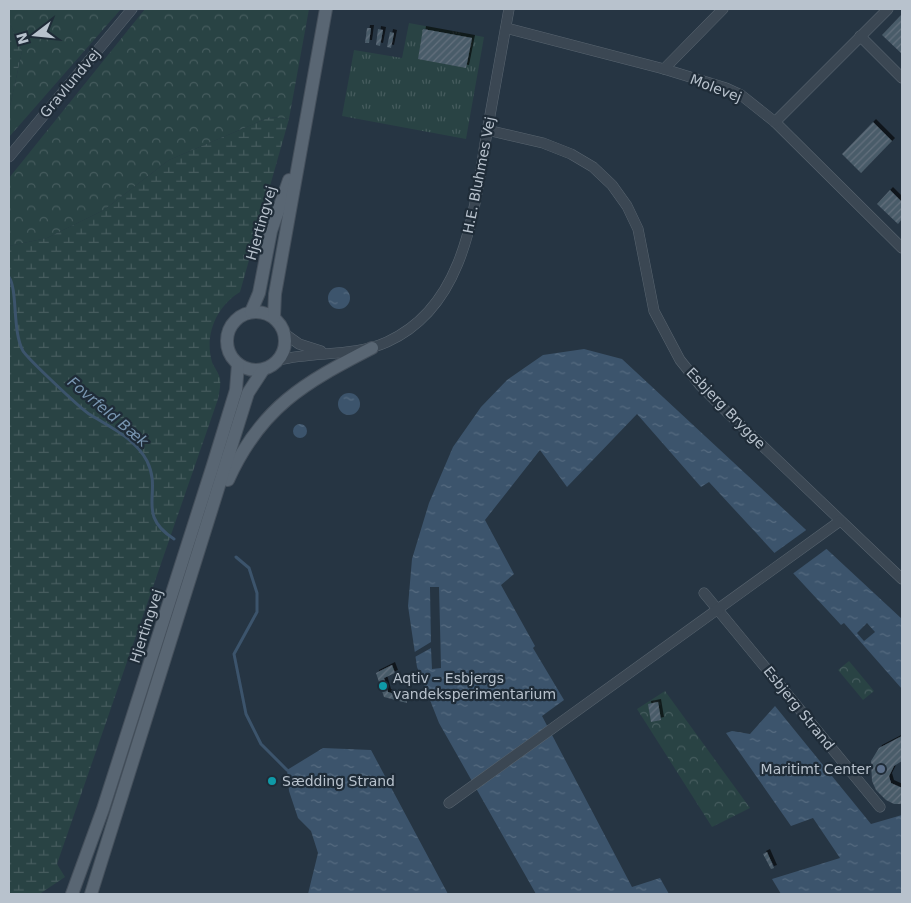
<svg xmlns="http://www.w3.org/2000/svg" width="911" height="903" viewBox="0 0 911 903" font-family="'DejaVu Sans',sans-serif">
<defs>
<pattern id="grass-tufts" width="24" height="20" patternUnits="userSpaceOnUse" patternTransform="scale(1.25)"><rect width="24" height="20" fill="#294344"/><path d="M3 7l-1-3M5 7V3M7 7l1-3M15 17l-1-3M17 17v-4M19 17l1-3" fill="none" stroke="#465c5e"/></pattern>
<pattern id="forest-crowns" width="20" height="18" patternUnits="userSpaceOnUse" patternTransform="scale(1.25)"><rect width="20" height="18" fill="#294344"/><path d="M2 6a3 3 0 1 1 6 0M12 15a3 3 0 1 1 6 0" fill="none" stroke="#465c5e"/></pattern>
<pattern id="wetland-marsh" width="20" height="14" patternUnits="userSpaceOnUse" patternTransform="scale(1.25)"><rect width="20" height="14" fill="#294344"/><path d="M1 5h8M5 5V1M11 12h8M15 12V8" fill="none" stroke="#465c5e"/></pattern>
<pattern id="water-ripples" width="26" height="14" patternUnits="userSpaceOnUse" patternTransform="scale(1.25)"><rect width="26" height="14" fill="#3c546c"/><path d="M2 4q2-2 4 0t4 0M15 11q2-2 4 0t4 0" fill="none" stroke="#566b80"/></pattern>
<pattern id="building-hatch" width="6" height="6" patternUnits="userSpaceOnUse" patternTransform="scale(1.25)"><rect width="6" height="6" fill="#4a5b69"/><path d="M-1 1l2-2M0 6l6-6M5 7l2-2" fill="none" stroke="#62717d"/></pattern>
<filter id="shadow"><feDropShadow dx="3" dy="-3" stdDeviation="0" flood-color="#0009"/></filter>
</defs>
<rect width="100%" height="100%" fill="#263543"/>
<path fill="url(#grass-tufts)" d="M409 23 484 37 466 139 342 116 354 50 402 58Z"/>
<g fill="url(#forest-crowns)">
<path d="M9 9H121L9 137V111L22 51 9 21Z"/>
<path d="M145 9H309L289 119 270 117 169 160 104 210 47 238 9 246V178Z"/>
<path d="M849 661 874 691 863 700 838 670Z"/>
<path d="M665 691 750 808 712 827 637 709Z"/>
</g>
<g fill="url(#wetland-marsh)">
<path d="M9 21 22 51 9 111Z"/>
<path d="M270 117 289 119 240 292C217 306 204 334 212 362 214 367 219 373 220 379 221 385 219 393 218 399L57 864 65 877 41 893 9 894V246L47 238 104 210 169 160Z"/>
</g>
<g fill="url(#water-ripples)">
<circle cx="339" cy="298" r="11"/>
<path d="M584 349 622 359 902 619V689L844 623 841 625 709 482 701 487 637 414 567 487 540 450 485 520 514 574 501 585 535 646 533 648 564 700 542 716 632 887 660 878 669 894H536L439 723 417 667 408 606 412 559 429 503 453 447 481 407 507 380 543 355Z"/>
<circle cx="349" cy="404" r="11"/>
<circle cx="300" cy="431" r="7"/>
<path d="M775 706 871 824 902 815V894H781L772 879 840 858 813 818 791 826 726 733 732 731 750 734Z"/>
<path d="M323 748 371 750 448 894H308L318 853 311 831 298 818 289 791 287 770Z"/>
</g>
<g fill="#263543">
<path d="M809 528 829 547 791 575 773 554Z"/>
<path d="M430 587H439L441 668 432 669 431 648 413 658V653L431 642Z"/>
<path d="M867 623 875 632 864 641 857 633Z"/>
</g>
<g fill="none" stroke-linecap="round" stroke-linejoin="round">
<g stroke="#3c546c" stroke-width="3">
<path d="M9 277C18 291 12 331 23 351 28 359 80 408 89 414 110 427 135 438 147 461 163 493 135 514 174 539"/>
<path d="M236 557 249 568 257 593V612L234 654 246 714 261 744 287 770"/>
</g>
</g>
<g fill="url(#building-hatch)" filter="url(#shadow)">
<path d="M902 14V54L882 35Z"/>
<path d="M367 28H371L369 43H365Z"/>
<path d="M378 29 383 30 380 46 376 45Z"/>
<path d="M423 29 472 38 466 68 418 59Z"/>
<path d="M390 32 394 33 391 48 387 47Z"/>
<path d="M873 122 892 141 861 173 842 154Z"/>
<path d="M890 190 902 202V219L898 224 877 204Z"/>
<path d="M392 665 395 673 384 678 388 692 407 698V703L384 697 376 673Z"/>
<path d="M658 702 661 720 651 722 648 704Z"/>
<path d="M902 736V761L894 766 889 776 891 783 902 788V804H894L886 800 876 790 872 781 871 761 879 748Z"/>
<path d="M767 852 774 868 771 869 763 854Z"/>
</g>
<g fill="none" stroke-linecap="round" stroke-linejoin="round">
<defs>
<g id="minor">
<path d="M506 28 664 69 726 88 741 95 775 122 902 248"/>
<path d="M860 36 902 78"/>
<path d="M664 69 723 9"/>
<path d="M775 122 888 9"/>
<path d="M487 130 543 143 571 154 593 167 612 185 627 206 638 229 654 311 680 360 700 385 729 414 902 579"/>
<path d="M9 157 132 9"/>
<path d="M285 334 299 344 321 351"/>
<path d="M279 360C314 351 354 357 387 342 467 306 474 208 487 132 494 91 502 50 509 9"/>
<path d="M704 593 880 807"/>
<path d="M449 803 840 521"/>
</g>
<g id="major">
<circle cx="256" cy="341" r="29"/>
<path d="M251 312 259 293 271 231 289 180"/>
<path d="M274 317 275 294 326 9"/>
<path d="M228 480C261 407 304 383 372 348"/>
<path d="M72 894 103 809 213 465 236 390 238 364"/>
<path d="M91 894 248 393 263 370"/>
</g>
</defs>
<use href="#minor" stroke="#596570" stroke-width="11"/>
<use href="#major" stroke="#45505c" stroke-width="14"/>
<use href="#minor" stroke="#3b4753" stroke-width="10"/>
<use href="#major" stroke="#596673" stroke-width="12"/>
</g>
<g fill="#0f9aa8" stroke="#1f2c38" stroke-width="2">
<circle cx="383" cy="686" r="5"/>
<circle cx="272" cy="781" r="5"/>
</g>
<circle fill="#5c6f8a" stroke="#1f2c38" stroke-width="2" cx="881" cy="769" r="5"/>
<g text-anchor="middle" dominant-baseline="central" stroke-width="4.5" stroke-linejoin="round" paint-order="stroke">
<g font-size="14" fill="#b8c2cd" stroke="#1f2c38">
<text transform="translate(70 83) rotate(-50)">Gravlundvej</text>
<text transform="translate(716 88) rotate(21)">Molevej</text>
<text transform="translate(479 175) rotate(-79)">H.E. Bluhmes Vej</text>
<text transform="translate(261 223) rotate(-74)">Hjertingvej</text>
<text transform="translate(726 408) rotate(46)">Esbjerg Brygge</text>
<text transform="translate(146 626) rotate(-72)">Hjertingvej</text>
<text transform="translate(799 708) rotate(51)">Esbjerg Strand</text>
</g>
<g font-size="14" fill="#b8c2cd" stroke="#1f2c38" text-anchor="start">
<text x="393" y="678">Aqtiv – Esbjergs<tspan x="393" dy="16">vandeksperimentarium</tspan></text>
<text x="871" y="769" text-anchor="end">Maritimt Center</text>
<text x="282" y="781">Sædding Strand</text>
</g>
<g font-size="15" font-style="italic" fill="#7895b0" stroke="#1f2c38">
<text transform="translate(108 412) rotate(40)">Fovrfeld Bæk</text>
</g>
</g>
<rect width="911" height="903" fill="none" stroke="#b8c2cd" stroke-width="20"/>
<g transform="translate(35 35) rotate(254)" stroke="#1f2c38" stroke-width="4" paint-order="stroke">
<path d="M0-4L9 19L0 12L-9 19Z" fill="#b8c2cd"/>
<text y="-8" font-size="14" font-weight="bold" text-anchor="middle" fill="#b8c2cd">N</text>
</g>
</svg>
